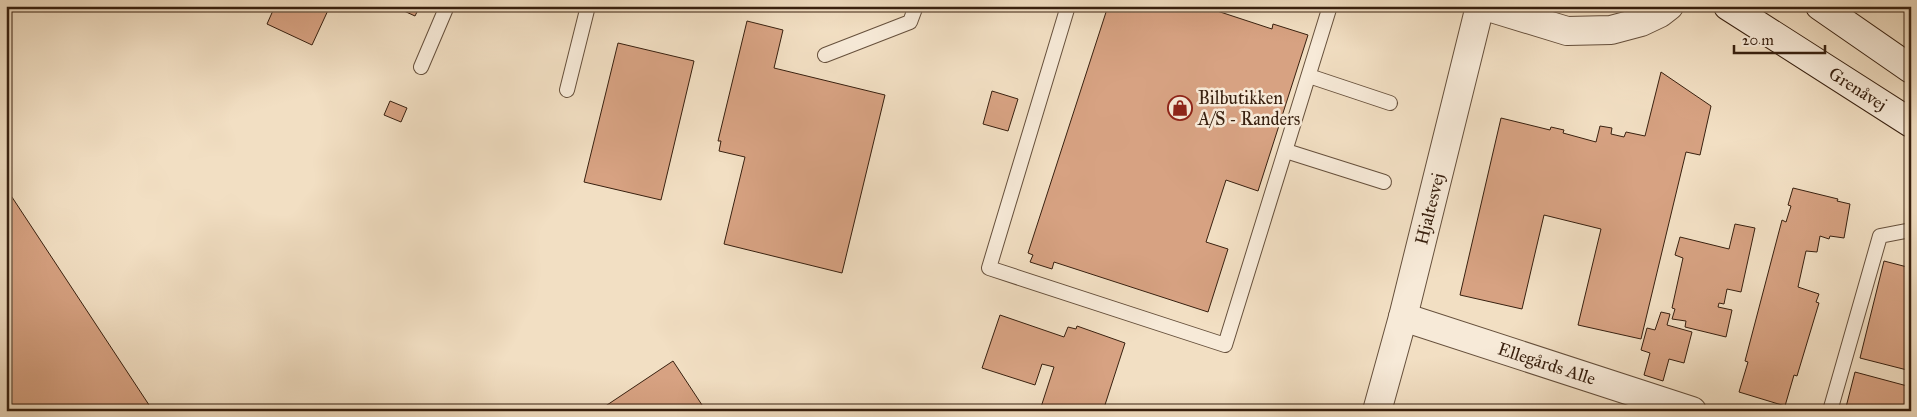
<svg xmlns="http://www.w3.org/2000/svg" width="1917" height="417" viewBox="0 0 1917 417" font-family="'IM FELL Great Primer',serif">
<rect width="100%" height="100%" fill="#f2dfc3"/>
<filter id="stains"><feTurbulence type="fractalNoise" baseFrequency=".004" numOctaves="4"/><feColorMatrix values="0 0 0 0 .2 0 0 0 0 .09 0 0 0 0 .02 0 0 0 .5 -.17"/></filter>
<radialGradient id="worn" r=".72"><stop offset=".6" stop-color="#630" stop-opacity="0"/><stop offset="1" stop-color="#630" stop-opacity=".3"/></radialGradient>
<g fill="#d7a282" stroke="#38200f">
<path d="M275 6H330L312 45 267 24Z"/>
<path d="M393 6H415L419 8 415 16Z"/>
<path d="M1108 6H1202L1272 29 1273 24 1308 35 1258 191 1226 180 1206 242 1228 249 1208 312 1054 262 1052 269 1030 262 1033 255 1028 253Z"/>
<path d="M747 21 783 30 774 68 885 95 842 273 724 244 745 157 719 151 721 141H718Z"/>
<path d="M618 43 694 61 661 200 584 182Z"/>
<path d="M1661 72 1711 106 1700 155 1686 152 1641 339 1578 325 1601 229 1544 215 1522 309 1460 295 1501 118 1550 130 1551 127 1564 130 1563 133 1596 142 1600 126 1612 128 1611 134 1624 137 1626 132 1645 136Z"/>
<path d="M992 91 1018 99 1008 131 983 124Z"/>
<path d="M390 101 407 108 401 122 384 115Z"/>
<path d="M6 188 153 411H6Z"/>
<path d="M1793 188 1838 199 1837 201 1850 204 1844 238 1830 236 1829 239 1820 236 1817 252 1806 251 1798 287 1819 294 1816 302 1819 303 1797 376 1794 375 1785 406 1739 392 1748 362 1745 361 1782 220 1786 222 1791 206 1788 205Z"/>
<path d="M1735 224 1755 228 1741 292 1727 289 1724 304 1719 303 1718 307 1732 310 1726 337 1685 327 1686 321 1672 319 1675 309 1672 308 1683 258 1675 255 1680 237 1729 249Z"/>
<path d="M1884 261 1911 268V371L1860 358Z"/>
<path d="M1661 312 1670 314 1667 325 1692 332 1684 363 1669 359 1663 381 1644 375 1650 353 1641 350 1647 328 1655 330Z"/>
<path d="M1000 315 1064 337 1068 327 1076 329 1077 326 1125 343 1103 411H1050L1041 407 1054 367 1042 364 1035 385 982 368Z"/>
<path d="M673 361 706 411H598Z"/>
<path d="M1855 372 1911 387V411H1845Z"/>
</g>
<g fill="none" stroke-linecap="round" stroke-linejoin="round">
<defs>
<g id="lane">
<path d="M1068 6 989 268 1225 345 1330 6"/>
<path d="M825 55 910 22 916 6"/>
<path d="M421 67 447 6"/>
<path d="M1309 76 1390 103"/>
<path d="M567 90 588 6"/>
<path d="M1286 151 1384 182"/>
<path d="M1830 411 1880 236 1911 230"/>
</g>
<g id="street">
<path d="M1485 6 1567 31 1611 30 1641 22 1660 13 1669 6"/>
<path id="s1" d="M1403 317 1692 411"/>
<path id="s2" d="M1377 411 1403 317 1480 6"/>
</g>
<g id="secondary">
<path id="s3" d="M1728 6 1911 123"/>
<path d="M1820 6 1911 69"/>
</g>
</defs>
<use href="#lane" stroke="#66503c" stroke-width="16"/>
<use href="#street" stroke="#66503c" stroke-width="30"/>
<use href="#secondary" stroke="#38200f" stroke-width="30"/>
<use href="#lane" stroke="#f7ead8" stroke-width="14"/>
<use href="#street" stroke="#f7ead8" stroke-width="28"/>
<use href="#secondary" stroke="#f7ead8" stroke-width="28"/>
</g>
<defs>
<symbol id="shop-ring" viewBox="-11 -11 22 22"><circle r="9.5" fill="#f7ead8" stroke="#8f2418" stroke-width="1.5"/><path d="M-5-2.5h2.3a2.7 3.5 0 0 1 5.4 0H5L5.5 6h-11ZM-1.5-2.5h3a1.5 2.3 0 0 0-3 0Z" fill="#8f2418"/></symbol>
</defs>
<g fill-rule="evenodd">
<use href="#shop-ring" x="1166" y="94" width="28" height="28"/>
</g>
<g text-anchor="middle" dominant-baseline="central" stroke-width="5" stroke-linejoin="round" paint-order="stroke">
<g font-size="18" fill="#38200f" stroke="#f7ead8">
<text stroke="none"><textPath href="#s3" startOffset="154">Grenåvej</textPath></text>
<text stroke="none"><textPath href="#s2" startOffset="209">Hjaltesvej</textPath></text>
<text stroke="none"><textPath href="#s1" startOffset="151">Ellegårds Alle</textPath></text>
</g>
<g font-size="18" fill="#38200f" stroke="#f7ead8" text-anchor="start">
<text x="1198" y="98">Bilbutikken<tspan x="1198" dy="21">A/S - Randers</tspan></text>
</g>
</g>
<rect width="1917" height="417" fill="none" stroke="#f2dfc3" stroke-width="25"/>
<rect x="8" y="8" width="1902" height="402" fill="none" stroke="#38200f" stroke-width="2.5"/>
<rect x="12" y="12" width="1892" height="392" fill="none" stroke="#38200f"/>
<path d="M1734 45v8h91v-8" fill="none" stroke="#38200f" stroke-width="2.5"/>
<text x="1742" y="45" font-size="15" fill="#38200f" stroke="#f7ead8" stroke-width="4" paint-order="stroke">20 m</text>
<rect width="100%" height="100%" filter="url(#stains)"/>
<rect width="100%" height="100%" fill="url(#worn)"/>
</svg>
